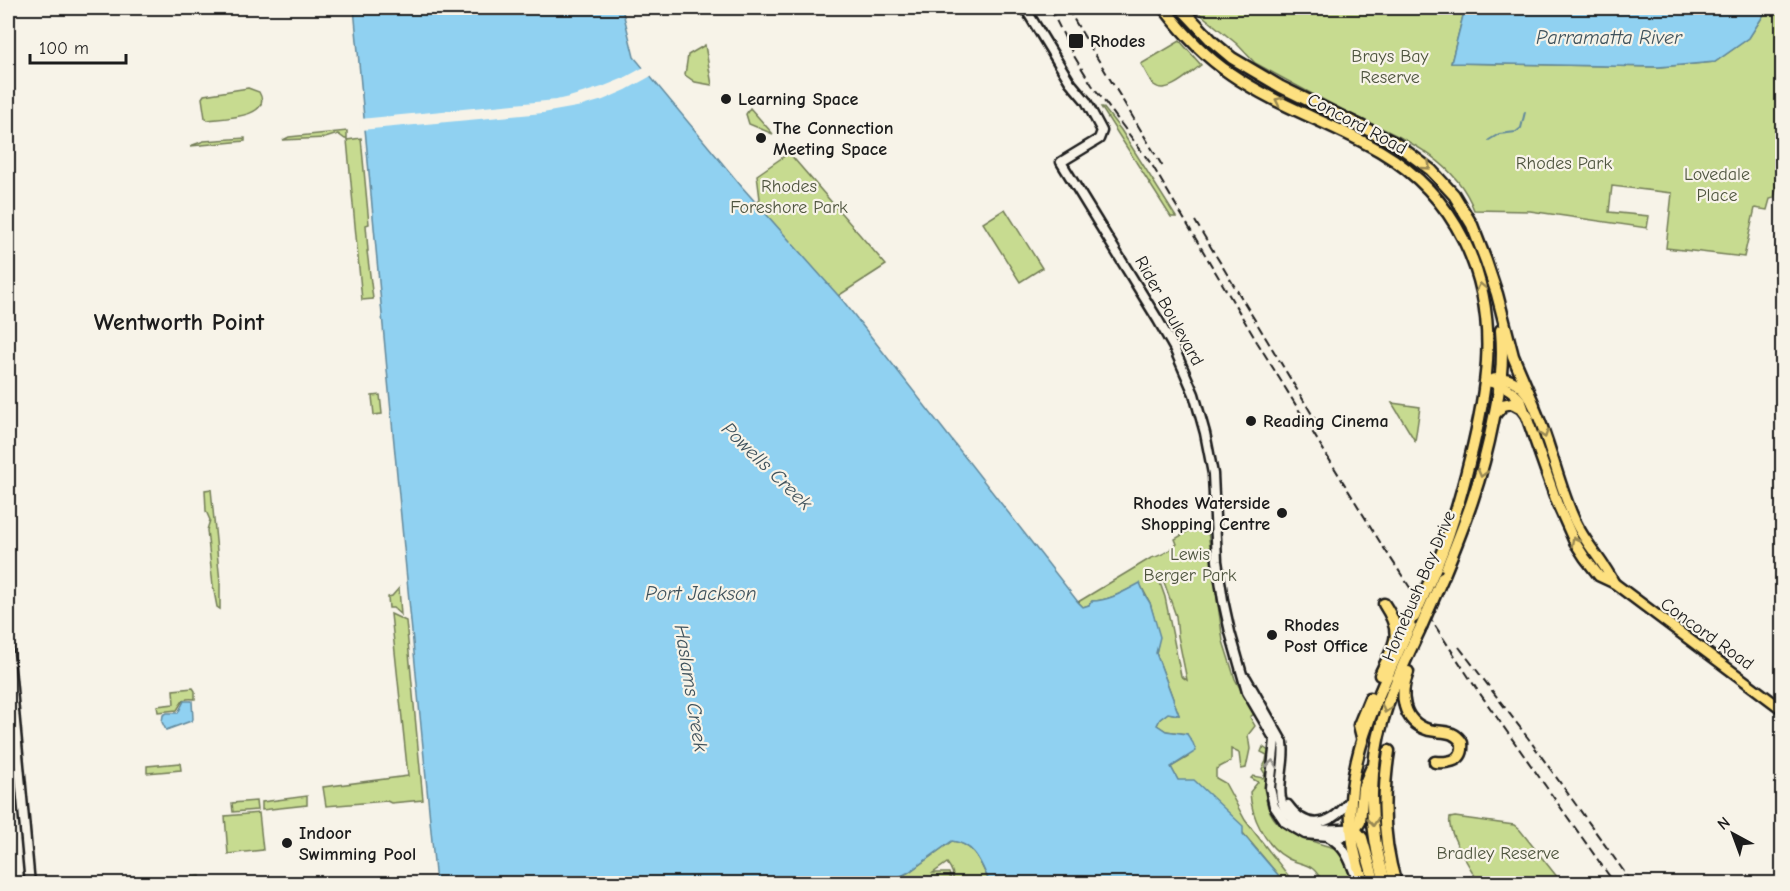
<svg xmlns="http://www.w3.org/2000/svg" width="1790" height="891" viewBox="0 0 1790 891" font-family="'Comic Neue',sans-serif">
<rect width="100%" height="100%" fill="#f7f3e8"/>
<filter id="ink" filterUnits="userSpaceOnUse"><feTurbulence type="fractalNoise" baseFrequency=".0167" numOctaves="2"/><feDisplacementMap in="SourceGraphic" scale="12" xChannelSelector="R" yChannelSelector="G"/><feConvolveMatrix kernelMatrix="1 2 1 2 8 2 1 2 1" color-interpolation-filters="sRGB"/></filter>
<g filter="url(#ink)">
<g fill="#c7db90" stroke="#727c56" stroke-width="1.5" fill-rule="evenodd">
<path d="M1193 8H1465L1451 63 1659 67 1715 62 1749 38 1768 8H1782V176H1779L1774 198 1770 199 1767 210 1755 208 1744 257 1666 248 1672 193 1612 186 1609 212 1649 216 1647 228 1530 211 1474 210C1454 156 1397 136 1349 113 1317 97 1286 80 1255 63L1237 44Z"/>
<path d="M1180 41 1201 65C1190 73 1167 96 1154 85 1149 80 1145 70 1141 64Z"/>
<path d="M705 45 712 85 695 82 685 75 688 55Z"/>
<path d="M248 88 259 92C274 118 222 118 207 120L205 118 202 98 204 95Z"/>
<path d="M1101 107H1103L1121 130 1176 217H1171Z"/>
<path d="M750 108 773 134 749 124 746 114Z"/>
<path d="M347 131V139H345L338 134 325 138 283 140 289 137Z"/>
<path d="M245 138V141L190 146 204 141Z"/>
<path d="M361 138 369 224 366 225 368 251H367L373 299 362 300 347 140Z"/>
<path d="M789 153 886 265 838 296 756 203 760 199 757 175Z"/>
<path d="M1005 209 1042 268 1020 282 983 223Z"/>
<path d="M380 395 382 414 374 415 372 396Z"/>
<path d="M1392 403 1420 407 1415 441Z"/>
<path d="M211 489 220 582V609L217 607 213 586 207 530 210 520 206 511 205 490Z"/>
<path d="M1197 526 1206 529 1208 532 1223 641 1235 679 1254 714 1250 717 1255 726 1248 735 1250 749 1246 768 1241 769 1239 753 1231 749V761L1216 769V778L1225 783 1245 820 1294 883H1285L1243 833 1178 780 1171 767 1188 757 1187 734 1166 731 1157 725 1160 719 1168 713 1179 715 1156 653 1159 637 1150 603 1140 584C1125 591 1109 601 1092 601L1089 605 1083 607 1078 602 1151 558C1161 556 1169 551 1177 544L1175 539ZM1159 580 1164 582 1176 616 1178 636 1187 680 1181 676 1165 597Z"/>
<path d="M399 588 401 615 393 608H389L388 597 392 596Z"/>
<path d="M391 614 406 621 423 800 391 803 387 801 326 806 323 787 408 776Z"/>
<path d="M193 688 195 691V699C181 698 184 700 177 710L158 712 157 706 174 704 173 690Z"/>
<path d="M1263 747 1270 752C1268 767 1264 785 1266 799 1272 833 1305 839 1334 848L1340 852 1353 883H1324C1321 879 1317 872 1313 869 1306 863 1295 863 1287 858 1265 846 1251 816 1250 792L1258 782 1251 778 1253 776 1263 778 1265 774 1262 769 1266 761 1267 755 1261 752Z"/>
<path d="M180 763 181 770 147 773V766Z"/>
<path d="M8 773 13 883H8Z"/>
<path d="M307 796V805L262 810V802Z"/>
<path d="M256 801 257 810 233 812 232 803Z"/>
<path d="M259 813 263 850 228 854 225 816Z"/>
<path d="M1455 817 1514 825 1520 830 1562 883H1479C1472 870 1446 832 1450 818Z"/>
<path d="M952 841C976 844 980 863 990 883L925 884 924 882 922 884H887L909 872ZM947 863C952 869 955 875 952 883L949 873H933Z"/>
<path d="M200 876 201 883H137Z"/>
</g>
<g fill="#90d1f1" stroke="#62899c" stroke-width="1.5">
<path d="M354 8H622L634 57 742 187 844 302 1078 602 1083 607 1089 605 1092 601C1109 601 1125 591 1140 583L1145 595 1150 603 1160 637 1156 653 1179 715 1168 713 1160 719 1157 725 1166 731 1187 734 1193 743 1196 751 1171 767 1178 780H1194L1243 826V834L1285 883H990C981 864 976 844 952 841L909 872 887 883H436C409 591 379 300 354 8Z"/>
<path d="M1465 8H1768L1749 38 1715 62 1659 67 1451 63Z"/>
<path d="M184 701H192L193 719 191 721 166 730 162 722 163 715 167 713H178Z"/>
</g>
<path fill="#f7f3e8" d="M646 66 653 75 626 90 603 100 582 106 543 113 361 130 360 119 556 100 569 97 602 87 624 78Z"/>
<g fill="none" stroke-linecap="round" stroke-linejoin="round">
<path stroke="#62899c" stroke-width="2" d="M1489 140 1499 134 1516 132 1521 128 1525 112"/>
<defs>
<g id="secondary">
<path d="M1025 8 1070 82 1086 101 1102 131 1099 139 1061 162 1158 320 1174 348 1194 394 1205 433 1213 474 1217 561 1223 600 1230 632 1247 692 1275 740 1270 788 1274 806 1285 822 1305 834 1340 837 1352 834"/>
<path d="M8 646 30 884"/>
<path d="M1246 678 1283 743C1287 768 1269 799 1293 819 1299 824 1306 828 1314 829 1326 831 1339 828 1352 829"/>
<path d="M1288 805C1309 834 1333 824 1351 799"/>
<path d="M1329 837C1348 848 1351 865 1359 884"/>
</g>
<g id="primary">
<path d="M1494 379C1511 375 1522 385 1531 400 1550 438 1557 482 1575 521 1585 543 1603 561 1614 583"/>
<path d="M1485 381C1501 384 1511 388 1521 401L1557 503 1574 541 1585 558 1599 576 1614 583 1782 709"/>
</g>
<g id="highway">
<path d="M1164 8C1183 33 1204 56 1231 74 1277 106 1332 123 1380 151 1456 196 1492 274 1487 361 1485 394 1478 427 1470 459 1461 496 1451 532 1436 567"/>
<path d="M1181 8 1213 42 1232 58 1281 87 1395 143 1431 170 1454 195 1472 225 1486 261 1497 294 1513 356 1534 405"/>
<path d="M1496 413 1503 405 1512 403 1521 408 1528 417"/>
<path d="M1443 577C1465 524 1482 479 1493 422 1500 388 1504 366 1501 330"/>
<path d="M1408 672C1399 694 1402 722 1429 730 1442 733 1454 729 1462 743 1464 761 1450 763 1435 762"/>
<path d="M1380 675C1394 644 1405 636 1384 604"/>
<path d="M1362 737 1359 725 1370 698"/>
<path d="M1389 751C1382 795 1382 840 1396 884"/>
<path d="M1352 829 1357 832 1362 838 1375 884"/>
<path d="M1352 834 1360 822 1363 788 1371 769"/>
<path d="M1364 884C1326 788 1376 702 1414 617"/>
<path d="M1386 884C1366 825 1368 761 1388 703 1397 677 1409 652 1421 627"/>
</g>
</defs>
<use href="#secondary" stroke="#1c1c1c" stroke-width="13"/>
<use href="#primary" stroke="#1c1c1c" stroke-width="14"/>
<use href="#highway" stroke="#1c1c1c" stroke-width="15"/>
<use href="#secondary" stroke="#f7f3e8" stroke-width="8"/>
<use href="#primary" stroke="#fde080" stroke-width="9"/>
<use href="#highway" stroke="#fde080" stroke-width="10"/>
<g stroke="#1c1c1c" stroke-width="2" stroke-dasharray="9 4.5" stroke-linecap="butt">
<path d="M1050 8 1074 56 1092 85 1152 165 1254 337 1380 542 1476 688 1615 884"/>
<path d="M1067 8 1163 167"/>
<path d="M1195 221 1322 431"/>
<path d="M1459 647 1528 738 1633 884"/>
</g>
<defs>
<g id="highway-bridge">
<path d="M1414 617 1436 567"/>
<path d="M1421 627 1443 577"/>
</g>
</defs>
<use href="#highway-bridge" stroke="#1c1c1c" stroke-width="15" stroke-linecap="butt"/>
<use href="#highway-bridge" stroke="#fde080" stroke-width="10"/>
</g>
<defs><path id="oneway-chevron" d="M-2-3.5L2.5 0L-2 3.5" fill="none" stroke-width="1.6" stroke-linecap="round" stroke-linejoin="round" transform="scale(1.5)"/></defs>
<g stroke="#988853">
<use href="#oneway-chevron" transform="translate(1279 101) rotate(-154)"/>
<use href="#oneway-chevron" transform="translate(1427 166) rotate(41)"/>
<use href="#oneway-chevron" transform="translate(1481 287) rotate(-102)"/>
<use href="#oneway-chevron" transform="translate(1544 434) rotate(72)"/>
<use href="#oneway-chevron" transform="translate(1482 473) rotate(105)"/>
<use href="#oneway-chevron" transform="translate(1575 541) rotate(-119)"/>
<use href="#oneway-chevron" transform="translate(1386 709) rotate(108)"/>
<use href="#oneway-chevron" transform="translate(1373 822) rotate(85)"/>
</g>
<use stroke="#94928c" href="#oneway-chevron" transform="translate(1272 764) rotate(-83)"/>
</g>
<g fill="#1c1c1c" stroke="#f7f3e8" stroke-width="2">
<rect x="1068" y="33" width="16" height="16" rx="3"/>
<circle cx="726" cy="99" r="6"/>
<circle cx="761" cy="138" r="6"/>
<circle cx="1251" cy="421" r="6"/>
<circle cx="1282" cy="513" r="6"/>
<circle cx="1272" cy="635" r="6"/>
<circle cx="287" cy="843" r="6"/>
</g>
<g text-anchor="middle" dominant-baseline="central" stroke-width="4.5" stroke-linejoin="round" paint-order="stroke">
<g font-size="18" font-weight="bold" fill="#1c1c1c" stroke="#f7f3e8" text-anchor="start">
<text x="1090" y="41">Rhodes</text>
<text x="738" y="99">Learning Space</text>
<text x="773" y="128">The Connection<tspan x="773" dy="21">Meeting Space</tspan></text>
<text x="1263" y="421">Reading Cinema</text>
<text x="1270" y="503" text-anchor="end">Rhodes Waterside<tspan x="1270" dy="21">Shopping Centre</tspan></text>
<text x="1284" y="625">Rhodes<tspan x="1284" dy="21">Post Office</tspan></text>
<text x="299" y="833">Indoor<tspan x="299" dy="21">Swimming Pool</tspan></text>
</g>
<g font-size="18" fill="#4f553f" stroke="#f7f3e8">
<text x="1390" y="56">Brays Bay<tspan x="1390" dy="21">Reserve</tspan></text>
<text x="1564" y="163">Rhodes Park</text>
<text x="1717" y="174">Lovedale<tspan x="1717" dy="21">Place</tspan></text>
<text x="789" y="186">Rhodes<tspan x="789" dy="21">Foreshore Park</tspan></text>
<text x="1190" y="554">Lewis<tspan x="1190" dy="21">Berger Park</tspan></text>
<text x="1498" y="853">Bradley Reserve</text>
</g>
<g font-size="18" fill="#1c1c1c" stroke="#f7f3e8">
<text transform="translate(1357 124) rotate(28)">Concord Road</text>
<text transform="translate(1169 311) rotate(61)">Rider Boulevard</text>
<text transform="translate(1419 586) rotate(-67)">Homebush Bay Drive</text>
<text transform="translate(1707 634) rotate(36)">Concord Road</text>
</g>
<g font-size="20" font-style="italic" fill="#3f525c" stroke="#f7f3e8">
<text x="1609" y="37">Parramatta River</text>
<text transform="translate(767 466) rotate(44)">Powells Creek</text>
<text x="701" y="593">Port Jackson</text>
<text transform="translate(691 688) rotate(81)">Haslams Creek</text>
</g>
<g font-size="24" font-weight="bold" fill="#1c1c1c" stroke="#f7f3e8">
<text x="179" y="322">Wentworth Point</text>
</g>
</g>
<rect width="1790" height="891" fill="none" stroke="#f7f3e8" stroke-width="30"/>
<rect x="15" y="15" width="1760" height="861" fill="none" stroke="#1c1c1c" stroke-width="2" filter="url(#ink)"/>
<g transform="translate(1733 834) rotate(319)" stroke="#f7f3e8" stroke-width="4.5" paint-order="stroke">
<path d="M0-4.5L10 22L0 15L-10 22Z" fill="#1c1c1c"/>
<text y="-9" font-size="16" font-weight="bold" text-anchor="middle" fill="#1c1c1c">N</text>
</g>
<path d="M30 54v9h96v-9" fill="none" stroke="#1c1c1c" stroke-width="3"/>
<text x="39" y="54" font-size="18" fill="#1c1c1c" stroke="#f7f3e8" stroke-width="4.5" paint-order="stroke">100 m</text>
</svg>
